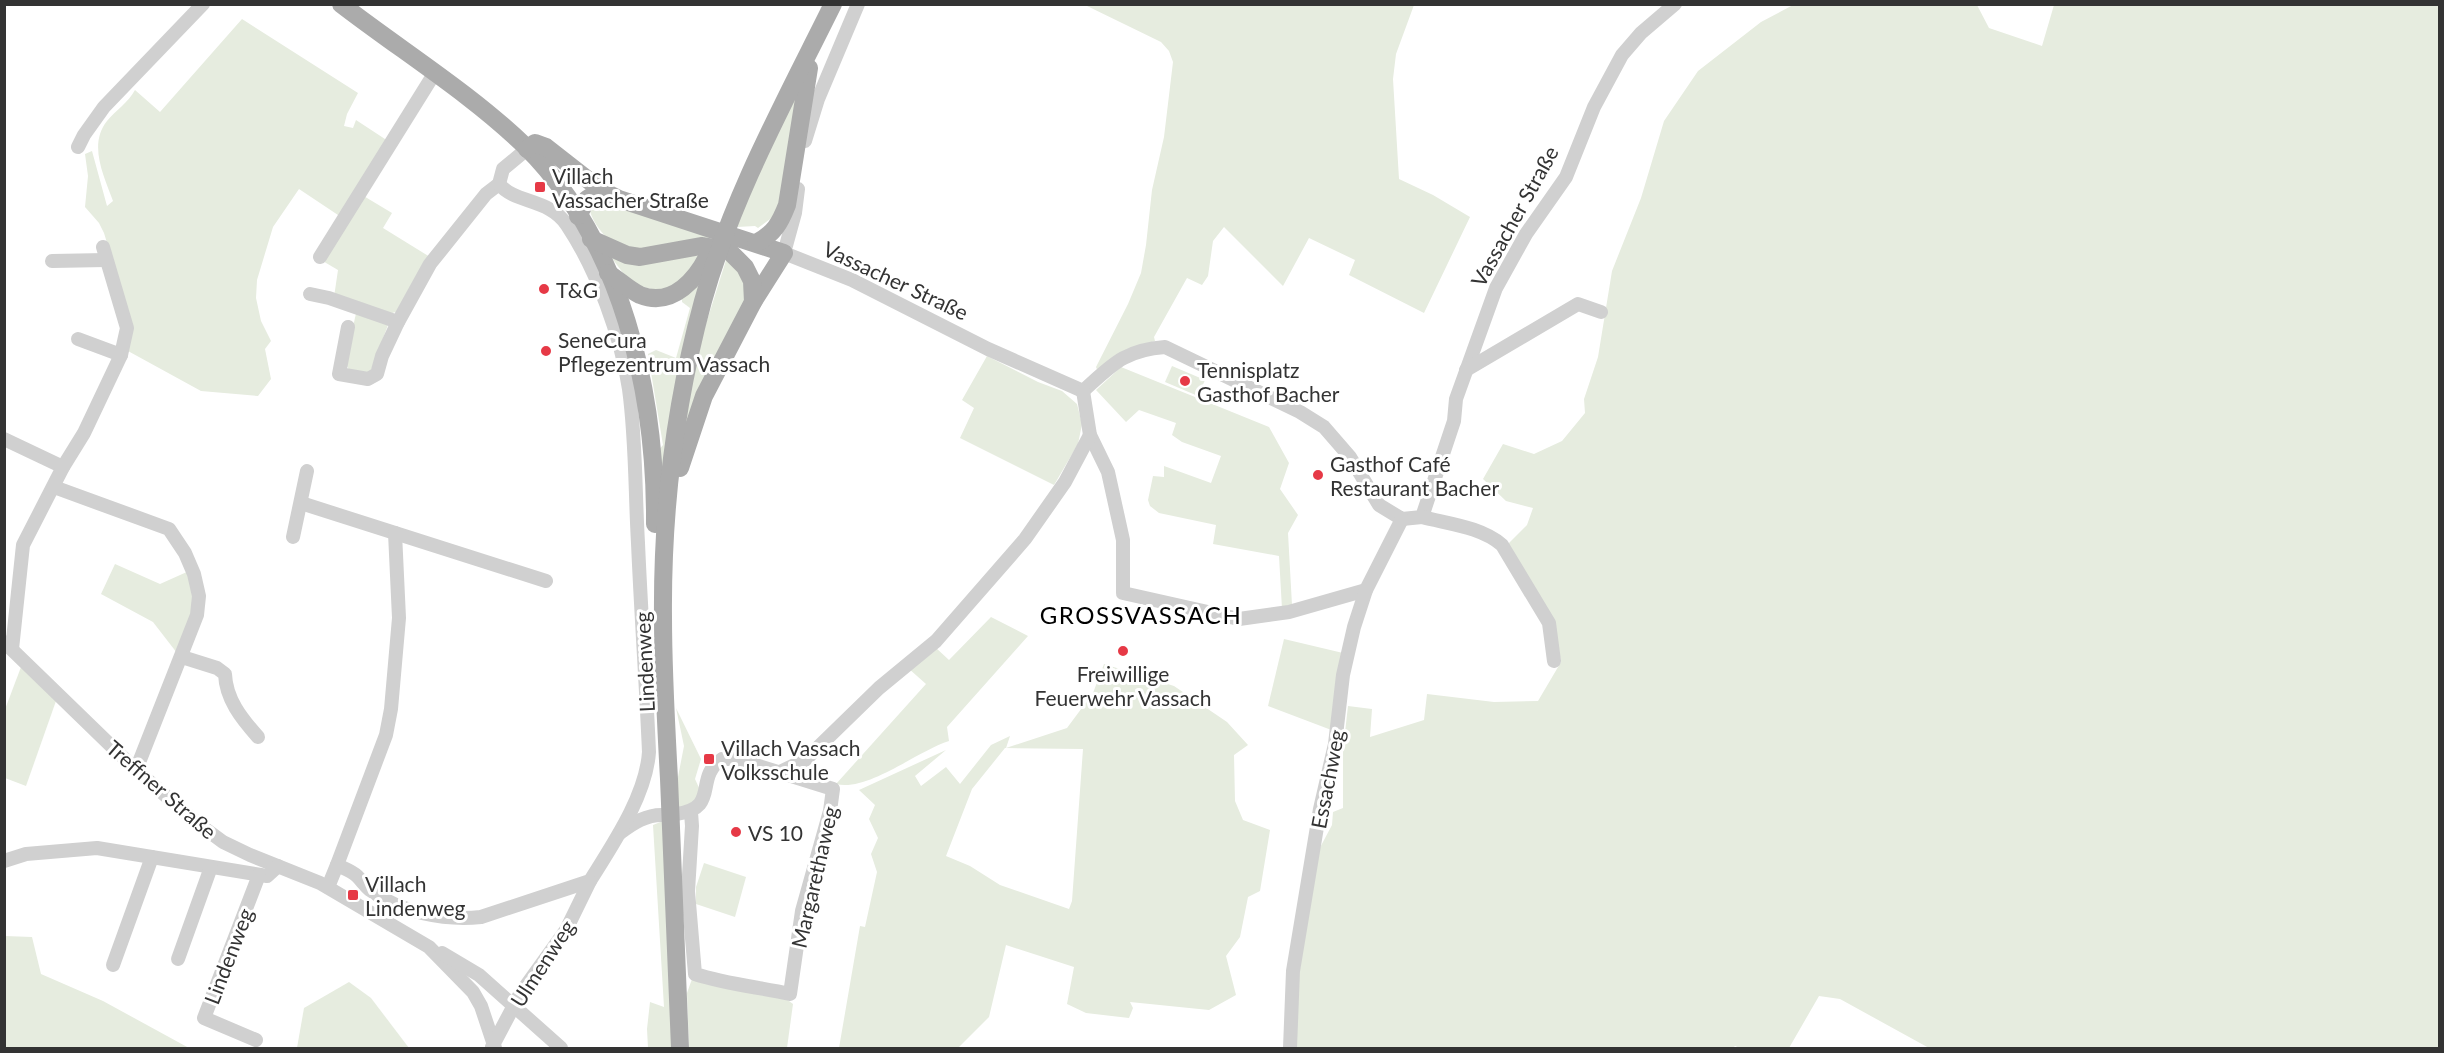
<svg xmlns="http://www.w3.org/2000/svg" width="2444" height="1053" viewBox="0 0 2444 1053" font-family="Lato,sans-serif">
<rect width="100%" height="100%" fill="#fff"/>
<g fill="#e6ecdf" fill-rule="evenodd">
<path d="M1085 5H1414L1396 54 1393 79 1399 179 1433 195 1470 217 1424 313 1349 275 1355 260 1309 238 1283 286 1224 227 1213 241 1208 276 1202 285 1187 278 1154 337 1155 341 1127 349 1098 372 1096 367 1128 304 1141 273 1146 245 1152 190 1164 137 1173 62 1169 51 1161 42Z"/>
<path d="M1793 5H1977L1989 28 2042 46 2054 5H2439V1048H1929L1840 999 1819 996 1789 1048H1740L1735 1046 1733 1048H1294L1293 1021 1315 857 1332 825 1333 812 1343 808V750L1348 706 1372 709 1370 737 1424 720 1427 694 1494 702 1538 701 1561 662 1555 627 1506 546 1527 525 1533 508 1506 501 1483 479 1503 444 1534 454 1562 441 1585 413 1584 399 1598 357 1612 271 1641 198 1664 121 1698 71 1761 22Z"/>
<path d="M242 19 358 93 347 114 344 126 353 128 356 120 388 141 341 217 299 189 273 227 257 280 256 298 261 321 271 341 265 349 271 379 258 396 201 391 128 351 129 315 104 233 99 223 85 207 88 176 85 154 92 151 107 206 113 201C104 176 88 145 107 121 116 110 128 103 135 90L160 112Z"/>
<path d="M803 79 777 214 758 228 755 226 737 227 743 208Z"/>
<path d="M362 195 392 213 383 228 430 257 396 312 388 314 334 297 338 270 321 260Z"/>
<path d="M596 197 711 234 708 241C695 243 638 253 629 250 609 244 594 227 589 208Z"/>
<path d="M703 250 697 268 667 292 632 285 608 253Z"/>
<path d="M727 257C746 272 747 283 744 306L687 425 683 424 694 362Z"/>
<path d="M700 286 663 473 657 452 663 445 648 354 656 350 676 358 690 308 682 302V297L694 287Z"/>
<path d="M357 309 388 325 370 373 349 370 345 362Z"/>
<path d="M987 356 1038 382 1062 391 1077 404 1082 424 1078 444 1054 485 960 438 974 408 962 400Z"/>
<path d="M1172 366 1205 380 1198 396 1165 382Z"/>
<path d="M1121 367 1269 427 1289 463 1280 489 1298 515 1288 533 1292 605 1282 609 1279 556 1213 544 1216 525 1159 513 1150 506 1148 500 1153 476 1164 477V466L1211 483 1221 456 1182 442 1172 435 1176 423 1139 410 1126 422 1096 390Z"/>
<path d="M115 564 160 584 189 571 195 604 177 653 153 622 101 594Z"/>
<path d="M991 617 1028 636 947 727 949 741C917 751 868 792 836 784L926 684 908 668 935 647 949 660Z"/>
<path d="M1284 639 1343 653 1334 731 1268 706Z"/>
<path d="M1104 664 1174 686 1227 722 1248 745 1234 755 1235 801 1243 820 1270 830 1260 891 1248 897 1240 937 1226 956 1236 995 1209 1010 1130 1002 1133 1008 1129 1018 1086 1013 1067 1004 1074 967 1006 945 989 1017 958 1048H839L860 926 865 927 877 872 871 854 878 838 869 819 875 805 859 790 946 750 915 776 921 786 946 767 960 784 991 745 1010 736 1006 748 1067 728 1093 693ZM1005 748 1083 749 1072 901 1069 909 1000 885 970 866 946 856 972 789Z"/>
<path d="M21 667 56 701 26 786 5 778 4 712Z"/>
<path d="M676 708 701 759 695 779 700 790 695 801 678 810 677 782 684 746Z"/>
<path d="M663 821 672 1048H648L647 1029 650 1002 664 1007 653 825Z"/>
<path d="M704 863 746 877 735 917 696 904V887Z"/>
<path d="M5 936 32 937 41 974 103 1001 189 1048H5Z"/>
<path d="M692 979 785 998 793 1004 787 1048H689L687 993Z"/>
<path d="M349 982 371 998 409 1048H297L304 1008Z"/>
</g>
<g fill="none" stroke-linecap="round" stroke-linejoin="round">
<g stroke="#d0d0d0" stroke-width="14">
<path d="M805 141 818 99 858 4"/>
<path d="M78 147 84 135 104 107 203 4"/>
<path d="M798 189 795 213 784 253 852 280 988 349 1083 391C1112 365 1124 350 1165 347L1300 412 1324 427 1350 457 1379 505 1402 519 1422 517 1454 421 1456 399 1496 288 1526 234 1566 177 1594 107 1622 55 1641 33 1675 4"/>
<path d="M320 257 434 74"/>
<path d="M52 261 106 260"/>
<path d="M310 294 329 298 398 322"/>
<path d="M348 327 339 374 368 379 377 374 382 356 398 322 430 264 486 194 499 184 503 169 527 149"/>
<path d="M78 339 121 355"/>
<path d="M1466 370 1578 304 1601 312"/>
<path d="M1083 391 1090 435 1108 472 1123 540V593L1239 619 1289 612 1366 590"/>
<path d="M4 439 63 467"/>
<path d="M54 487 169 529 185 553 194 574 199 596 197 615 136 770"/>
<path d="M301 503 546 581"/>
<path d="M1422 517C1449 524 1481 527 1502 545L1549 623 1554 661"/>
<path d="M293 537 307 471"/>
<path d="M4 642 136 770 196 822 223 842 250 855 320 883 429 947 473 992 481 1006 495 1048"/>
<path d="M12 649 23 545 63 467 84 433 121 355 127 328 103 247"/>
<path d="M182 657 217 668 225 674C226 699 241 718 258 737"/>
<path d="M782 771 805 760 879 688 936 641 1025 539 1065 482 1090 435"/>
<path d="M676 814C721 808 693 778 722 759H736L833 789 830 811 802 911 790 994C758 987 726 984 695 974L688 891 692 826 691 812"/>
<path d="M620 833C633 823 647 814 664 815"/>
<path d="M4 861 26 854 97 848 267 876 278 866"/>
<path d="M337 865 386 735 391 709 399 618 395 533"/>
<path d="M328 887 337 865C343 868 352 871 357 876 361 880 365 886 370 890 399 912 445 921 481 917L590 881C613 844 646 796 649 752 646 682 641 613 638 543 635 492 636 440 629 389 621 336 597 270 567 225 549 198 515 204 499 184"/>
<path d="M442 953 479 975 561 1048"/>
<path d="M178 959 211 867"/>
<path d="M113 965 152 857"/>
<path d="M256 1040 204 1018 259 875"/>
<path d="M492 1047 520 994 566 930 590 881"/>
<path d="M1290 1048 1293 971 1320 809 1335 744 1343 675 1354 627 1366 590 1402 519"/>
</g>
<g stroke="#ababab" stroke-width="18">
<path d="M341 4C402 51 470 93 525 146 622 242 656 392 655 524"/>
<path d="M527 149 535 143 546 147 601 190 619 199 784 253 753 302"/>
<path d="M578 216 587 199 601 190"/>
<path d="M591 239 627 255 640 257 701 246 728 250 745 267 752 281 753 302 704 396 680 468"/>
<path d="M756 243C774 234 780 223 787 205L809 68"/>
<path d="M608 273C619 280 629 290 640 295 673 308 698 278 710 251"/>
<path d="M680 1048C676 959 673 869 669 779 666 725 663 671 663 617 662 511 675 404 703 301 732 197 785 101 833 4"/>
</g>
</g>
<g fill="#e63946" stroke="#fff" stroke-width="2">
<rect x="534" y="181" width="12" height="12" rx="3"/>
<circle cx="544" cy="289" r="6"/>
<circle cx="546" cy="351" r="6"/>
<circle cx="1185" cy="381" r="6"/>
<circle cx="1318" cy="475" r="6"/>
<circle cx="1123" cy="651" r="6"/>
<rect x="703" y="753" width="12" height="12" rx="3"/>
<circle cx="736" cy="832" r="6"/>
<rect x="347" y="889" width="12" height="12" rx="3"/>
</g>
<g text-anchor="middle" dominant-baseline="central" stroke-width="6" stroke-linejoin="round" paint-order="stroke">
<g font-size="21" fill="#333" stroke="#fff" text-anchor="start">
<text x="552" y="175">Villach<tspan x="552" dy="24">Vassacher Straße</tspan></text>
<text x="556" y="289">T&amp;G</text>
<text x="558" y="339">SeneCura<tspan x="558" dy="24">Pflegezentrum Vassach</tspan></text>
<text x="1197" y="369">Tennisplatz<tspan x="1197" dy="24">Gasthof Bacher</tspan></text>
<text x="1330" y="463">Gasthof Café<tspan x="1330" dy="24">Restaurant Bacher</tspan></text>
<text x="1123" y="673" text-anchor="middle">Freiwillige<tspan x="1123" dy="24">Feuerwehr Vassach</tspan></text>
<text x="721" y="747">Villach Vassach<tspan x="721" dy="24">Volksschule</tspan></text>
<text x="748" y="832">VS 10</text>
<text x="365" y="883">Villach<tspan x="365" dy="24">Lindenweg</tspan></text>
</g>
<g font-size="21" fill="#333" stroke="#fff">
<text transform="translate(1514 216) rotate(-61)">Vassacher Straße</text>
<text transform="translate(896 280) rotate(25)">Vassacher Straße</text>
<text transform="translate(644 662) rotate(-93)">Lindenweg</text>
<text transform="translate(1327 779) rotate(-79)">Essachweg</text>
<text transform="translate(162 789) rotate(41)">Treffner Straße</text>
<text transform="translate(814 877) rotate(-77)">Margarethaweg</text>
<text transform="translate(228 956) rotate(-69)">Lindenweg</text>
<text transform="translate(542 963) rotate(-57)">Ulmenweg</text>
</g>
<g font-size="24" letter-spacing="1.5" fill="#000" stroke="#fff">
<text x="1141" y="614">GROSSVASSACH</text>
</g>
</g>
<rect width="2444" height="1053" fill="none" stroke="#333333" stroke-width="12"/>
</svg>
